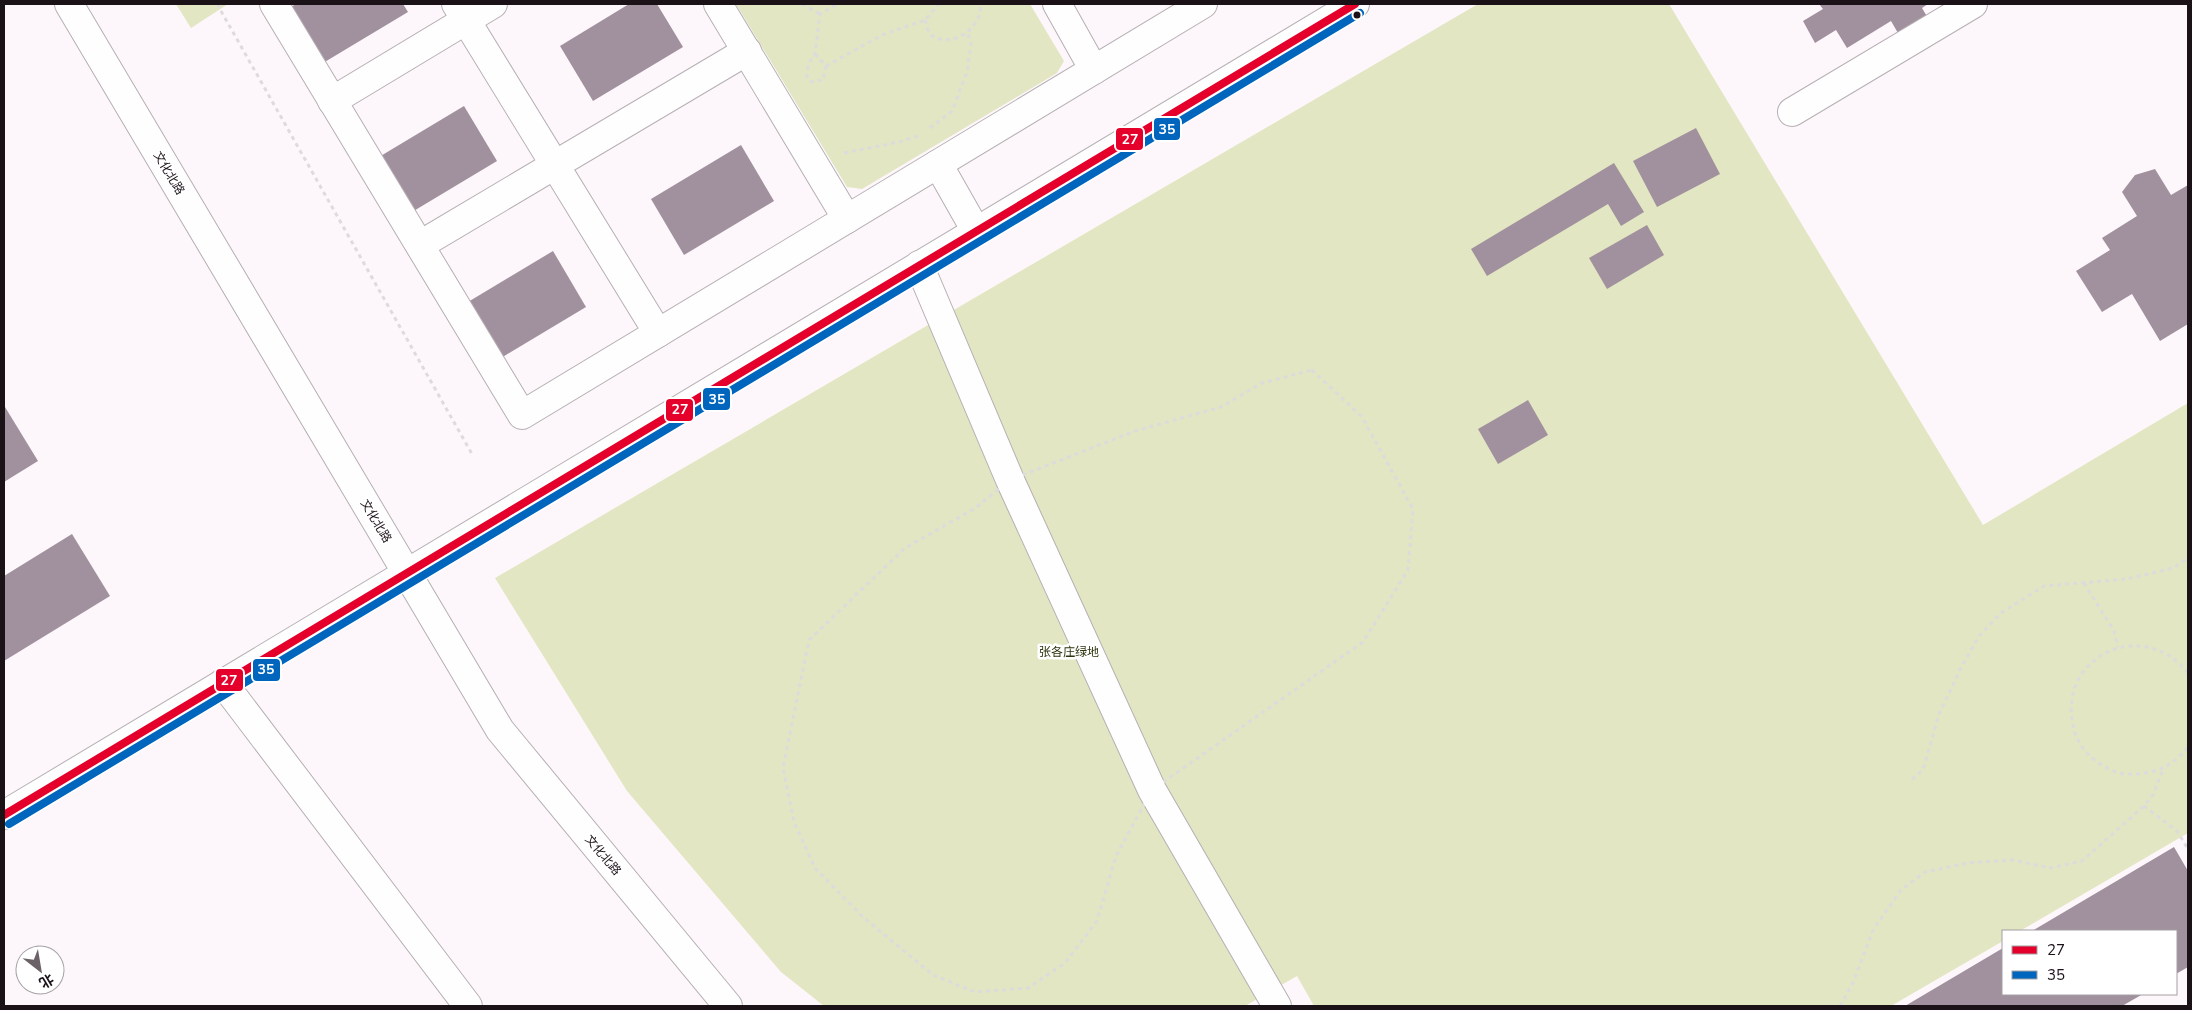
<svg xmlns="http://www.w3.org/2000/svg" width="2192" height="1010" viewBox="0 0 2192 1010" font-family="'Nunito Sans','Noto Sans SC',sans-serif">
<rect width="100%" height="100%" fill="#fdf7fb"/>
<g fill="#e2e6c2">
<path d="M176 4H228L191 28Z"/>
<path d="M736 4H1030L1064 61 1057 73 862 189 847 187Z"/>
<path d="M1478 4H1669L1983 525 2188 403V833L2020 931H2003V941L1891 1006H1314L1297 976 1245 1006H824L781 972 627 791 495 578Z"/>
</g>
<g fill="#a1919e">
<path d="M296 4H403L408 12 318 66 284 11Z"/>
<path d="M629 4H657L683 47 593 101 560 46Z"/>
<path d="M1819 4H1928L1922 8 1938 35 1909 52 1891 21 1847 48 1836 30 1815 43 1803 21 1823 9Z"/>
<path d="M464 106 497 161 407 215 374 160Z"/>
<path d="M1696 128 1720 174 1657 207 1633 161Z"/>
<path d="M741 145 774 201 684 255 651 199Z"/>
<path d="M1614 163 1644 212 1621 226 1608 204 1487 276 1471 249Z"/>
<path d="M2155 169 2171 195 2188 185V324L2160 341 2132 294 2102 312 2076 271 2110 250 2102 238 2137 216 2122 192 2135 175Z"/>
<path d="M1647 225 1664 255 1607 289 1589 258Z"/>
<path d="M553 251 586 307 496 361 463 305Z"/>
<path d="M1528 400 1548 435 1498 464 1478 429Z"/>
<path d="M5 407 38 461 4 482V408Z"/>
<path d="M72 534 110 596 4 661V576Z"/>
<path d="M2174 847 2188 871V967L2176 974V931H2032Z"/>
<path d="M2003 948V994H2143L2122 1006H1905Z"/>
</g>
<g fill="none" stroke-linecap="round" stroke-linejoin="round">
<defs>
<g id="minor">
<path d="M69 4 500 730 728 1006"/>
<path d="M274 4 522 415 1203 4"/>
<path d="M456 4 658 333"/>
<path d="M718 4 847 219"/>
<path d="M1057 4 1094 70"/>
<path d="M332 101 493 4"/>
<path d="M1792 112 1973 4"/>
<path d="M938 164 976 231"/>
<path d="M420 245 747 51"/>
<path d="M919 265 1010 480 1152 790 1277 1006"/>
<path d="M223 683 468 1006"/>
<path d="M4 815 1355 4"/>
</g>
</defs>
<use href="#minor" stroke="#b6afb4" stroke-width="30"/>
<g stroke="#dedbdc" stroke-width="3" stroke-dasharray="4 4" stroke-linecap="butt">
<path d="M217 4 472 454"/>
<path d="M802 4 820 14"/>
<path d="M925 20C927 26 928 34 934 37 955 48 984 25 980 4"/>
<path d="M815 54 826 66 823 80 812 82 807 76 808 65 815 54 820 14 837 4"/>
<path d="M826 66 882 35 925 20 939 4"/>
<path d="M930 128 952 111 967 72 971 43 967 32"/>
<path d="M844 153 899 142 918 136"/>
<path d="M1312 370 1362 417 1413 509 1408 570 1363 642 1152 790 1116 856 1097 921 1065 963 1028 988 975 992 933 975 863 917 815 868 794 822 783 768 809 640 905 548 974 509 1010 480 1135 431 1221 407 1262 383Z"/>
<path d="M2084 583 2114 631 2118 647"/>
<path d="M2188 673C2144 617 2058 655 2073 725 2075 737 2082 749 2091 757 2101 765 2113 773 2125 774 2152 775 2172 768 2188 747"/>
<path d="M1912 779 1923 770 1939 714 1961 668 1979 636 2001 613 2044 586 2127 579 2173 568 2188 558"/>
<path d="M2144 806 2177 831 2188 849"/>
<path d="M1840 1006 1853 983 1873 930 1901 890 1925 872 1968 863 2013 860 2050 868 2082 861 2144 806 2153 795 2163 769"/>
</g>
<use href="#minor" stroke="#fffefe" stroke-width="28"/>
<defs>
<path id="bus-1" d="M4 815 1355 4"/>
<path id="bus-2" d="M9 824 1360 13"/>
</defs>
<use href="#bus-1" stroke="#fff" stroke-width="11"/>
<use href="#bus-2" stroke="#fff" stroke-width="11"/>
<use href="#bus-1" stroke="#e4002b" stroke-width="8"/>
<use href="#bus-2" stroke="#0065bd" stroke-width="8"/>
</g>
<circle fill="#1b1218" stroke="#fff" stroke-width="2" cx="1357" cy="15" r="4.5"/>
<g text-anchor="middle" dominant-baseline="central" stroke-width="5" stroke-linejoin="round" paint-order="stroke">
<g font-size="12" fill="#1b1218" stroke="#fff">
<text transform="translate(169 173) rotate(59)">文化北路</text>
<text transform="translate(376 521) rotate(59)">文化北路</text>
<text transform="translate(603 855) rotate(50)">文化北路</text>
</g>
<g font-size="12" fill="#2f350f" stroke="#fff">
<text x="1069" y="652">张各庄绿地</text>
</g>
</g>
<g stroke="#fff" stroke-width="2">
<rect x="1153" y="117" width="28" height="24" rx="5" fill="#0065bd"/>
<rect x="1115" y="127" width="29" height="24" rx="5" fill="#e4002b"/>
<rect x="702" y="387" width="29" height="24" rx="5" fill="#0065bd"/>
<rect x="665" y="398" width="29" height="24" rx="5" fill="#e4002b"/>
<rect x="252" y="658" width="29" height="24" rx="5" fill="#0065bd"/>
<rect x="215" y="668" width="29" height="24" rx="5" fill="#e4002b"/>
</g>
<g font-size="14" text-anchor="middle" font-weight="bold" fill="#fff">
<text x="1167" y="134">35</text>
<text x="1130" y="144">27</text>
<text x="717" y="404">35</text>
<text x="680" y="414">27</text>
<text x="266" y="674">35</text>
<text x="229" y="685">27</text>
</g>
<rect width="2192" height="1010" fill="none" stroke="#1b1218" stroke-width="10"/>
<rect x="2002" y="930" width="175" height="65" fill="#ffffff" stroke="#a4a0a3"/>
<rect x="2012" y="946" width="25" height="8" fill="#e4002b" stroke="#a4a0a3"/>
<text x="2047" y="955" font-size="15" fill="#1b1218">27</text>
<rect x="2012" y="971" width="25" height="8" fill="#0065bd" stroke="#a4a0a3"/>
<text x="2047" y="980" font-size="15" fill="#1b1218">35</text>
<g transform="translate(40 970) rotate(149)"><circle r="24" fill="#ffffff" stroke="#a4a0a3"/>
<path d="M0-4L9 19L0 12L-9 19Z" fill="#6a6267"/>
<text y="-8" font-size="14" font-weight="bold" text-anchor="middle" fill="#1b1218">北</text>
</g>
</svg>
